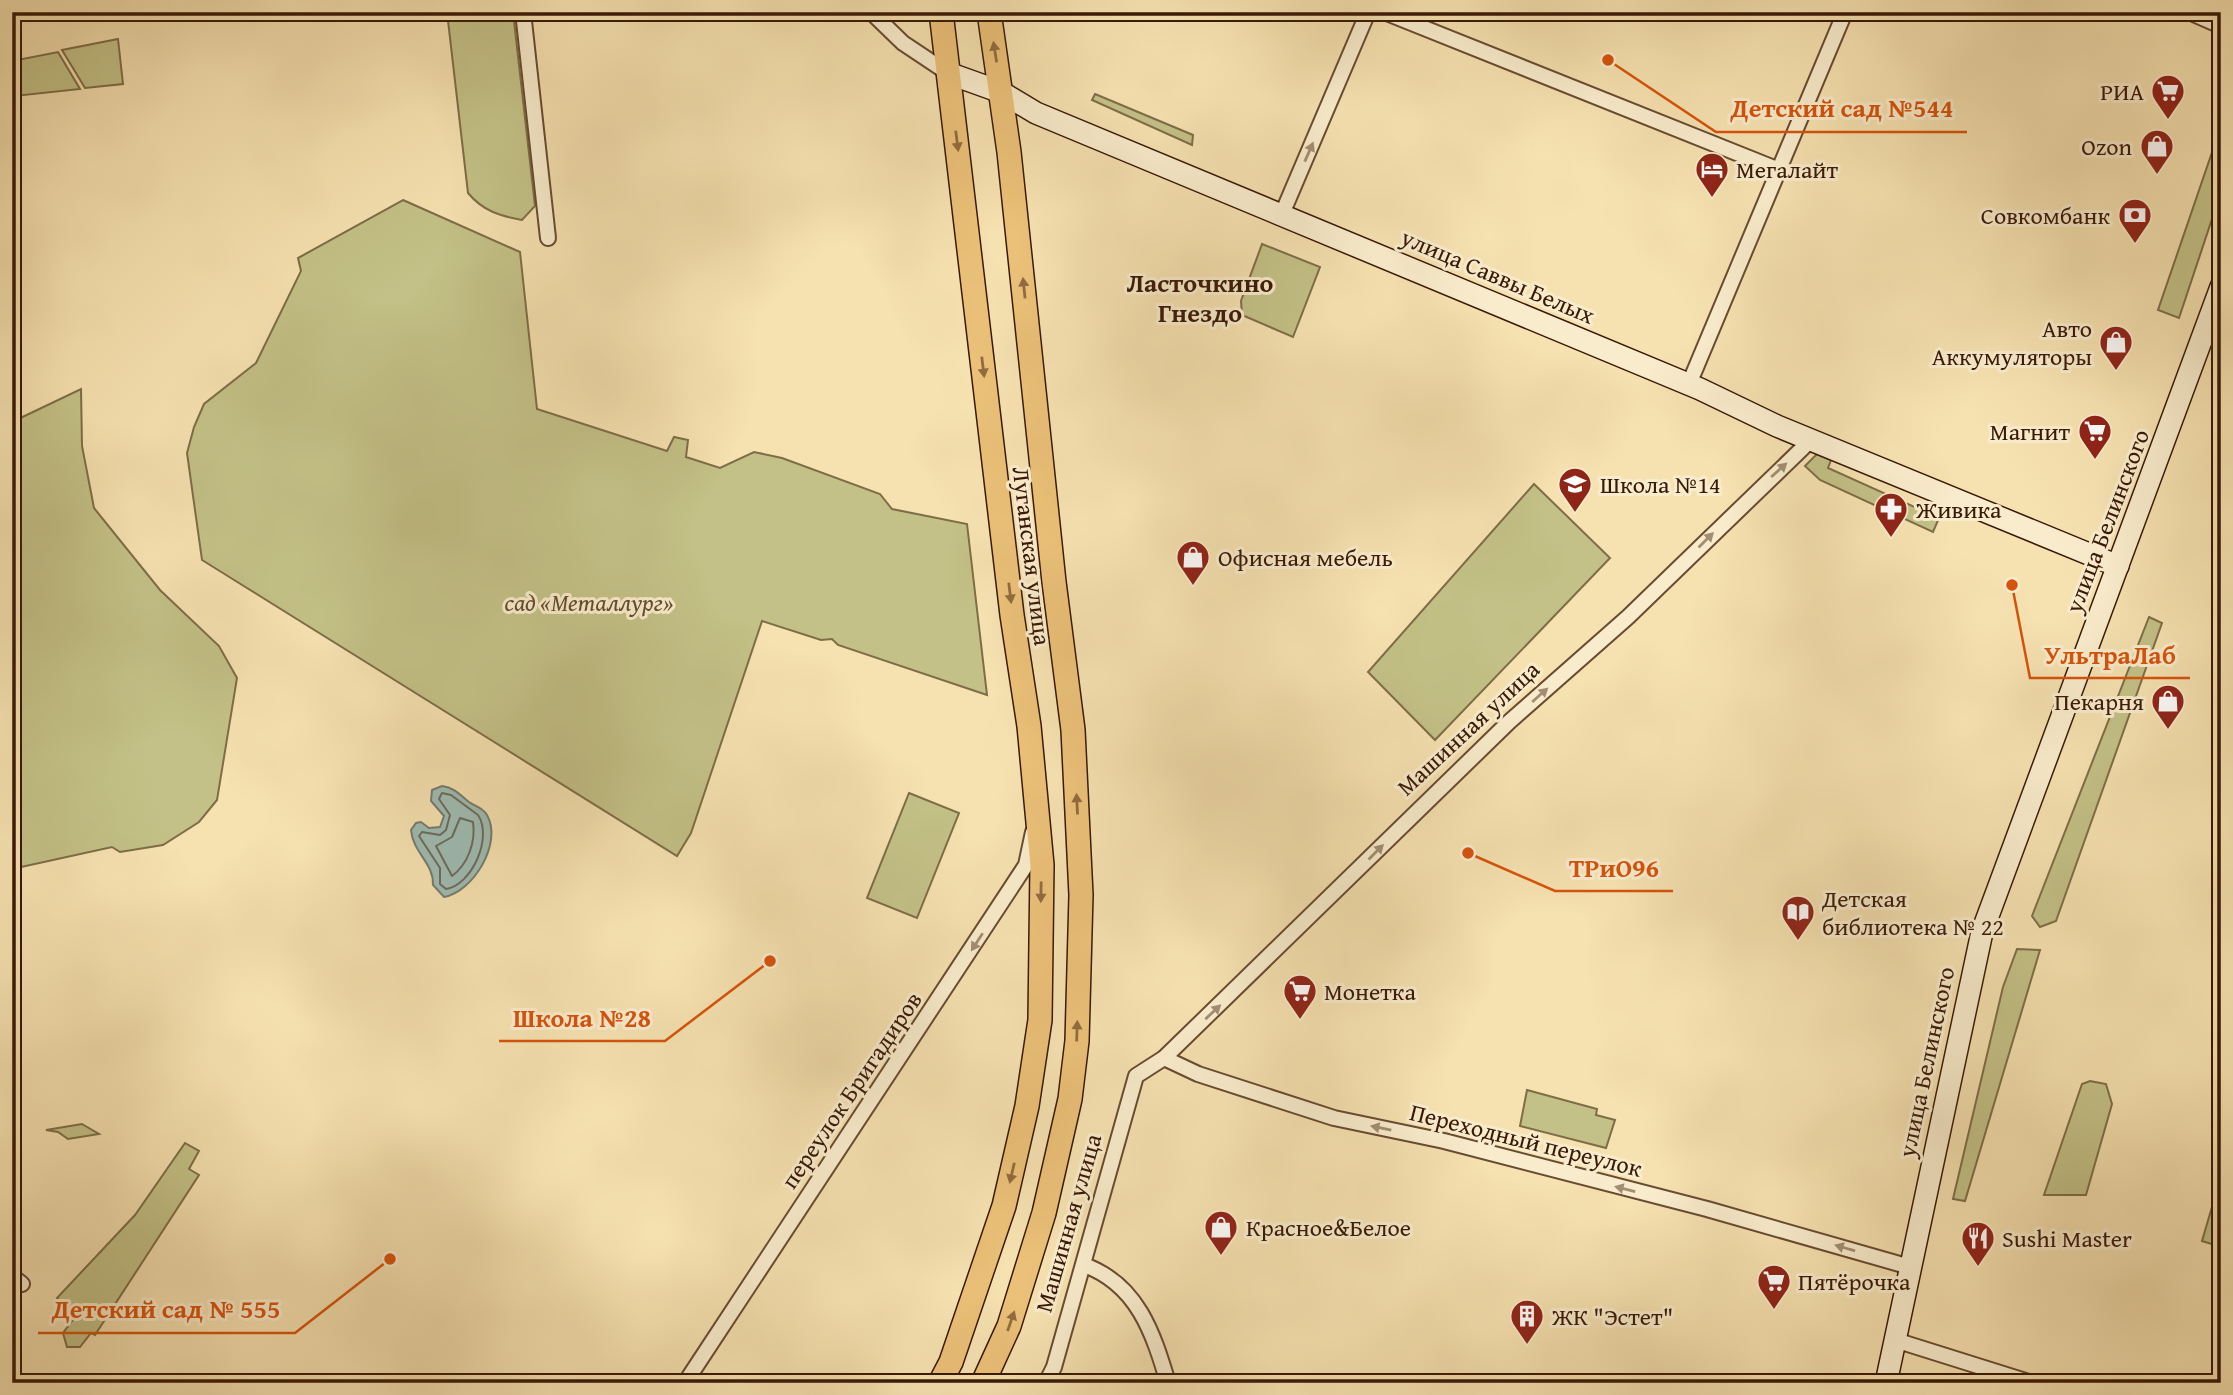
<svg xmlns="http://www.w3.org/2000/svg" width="2233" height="1395" viewBox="0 0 2233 1395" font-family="'Gentium Book Plus',serif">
<rect width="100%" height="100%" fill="#f6e1b0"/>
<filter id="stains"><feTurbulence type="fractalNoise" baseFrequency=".00286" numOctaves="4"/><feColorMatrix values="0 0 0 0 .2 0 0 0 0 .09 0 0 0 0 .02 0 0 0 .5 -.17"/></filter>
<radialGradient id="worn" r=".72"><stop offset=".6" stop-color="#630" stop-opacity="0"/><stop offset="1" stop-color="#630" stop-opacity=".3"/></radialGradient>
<g fill="#c3c187" stroke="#7e6d47" stroke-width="2">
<path d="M447 12H513L535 206 522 220C500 216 483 211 468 193Z"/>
<path d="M118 39 123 84 85 88 62 50Z"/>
<path d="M58 52 80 89 15 96 12 61Z"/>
<path d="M1095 94 1193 135 1192 145 1092 100Z"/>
<path d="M2221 126V192L2179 318 2158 310Z"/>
<path d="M403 200 520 252 537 409 667 451 674 437 688 440 686 457 720 468 754 452 782 458 880 494 892 509 967 524 987 695 838 645 832 639 821 640 762 621 691 833 677 856 202 560 187 453 194 427 204 404 256 363 301 271 298 258Z"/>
<path d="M1262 244 1320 267 1293 337 1242 315 1241 301Z"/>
<path d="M81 389 82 446 94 508 160 590 219 646 237 678 217 800 199 822 163 845 120 852 112 847 12 869V422Z"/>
<path d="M1817 454 1831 460 1828 468 1939 518 1933 532 1820 480 1805 466Z"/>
<path d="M1534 484 1610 558 1435 740 1368 672Z"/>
<path d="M2149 617 2162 623 2056 921 2040 927 2032 916Z"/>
<path d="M909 793 959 813 917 918 867 898Z"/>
<path d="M2017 949 2040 950 1965 1201 1953 1199 2003 987Z"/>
<path d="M2090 1081 2106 1084 2112 1104 2086 1195H2044L2082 1084Z"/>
<path d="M1527 1090 1597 1109 1596 1115 1615 1120 1606 1148 1520 1126Z"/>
<path d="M82 1124 99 1134 68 1139 58 1132 46 1130Z"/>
<path d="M185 1143 199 1151 189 1169 199 1175 95 1335 91 1333 80 1347H67L63 1333 75 1317 57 1298 135 1215Z"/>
<path d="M2221 1176V1247L2202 1241Z"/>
</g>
<path fill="#9ebcb3" stroke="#767b6e" stroke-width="2" d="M442 786C455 788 459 794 469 802 476 807 482 807 487 815 503 843 473 892 444 897L433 885C434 863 413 853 411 830L416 823 421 822 429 828 440 827 444 816 431 801 432 790Z"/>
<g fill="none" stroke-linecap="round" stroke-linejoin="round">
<g stroke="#6c6a5d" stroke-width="2">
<path d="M442 793 451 795 478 815C493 837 472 885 446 889L440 884V868L419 836 422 832 440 835 446 830 450 815 439 799Z"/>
<path d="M460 818 473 822C476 842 468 864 452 876L436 846 452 837Z"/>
</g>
<defs>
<g id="street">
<path d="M523 12 548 238"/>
<path d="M871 12 903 43 948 73"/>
<path d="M1384 12 1779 170"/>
<path d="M2189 12 2221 26"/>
<path d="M1282 214 1368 12"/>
<path d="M1689 384 1845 12"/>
<path d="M1164 1058 1198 1074 1334 1118 1444 1141 1707 1209 1910 1267"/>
<path d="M1084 1265C1137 1284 1153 1332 1168 1383"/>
<path d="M12 1276 22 1284"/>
<path d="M1895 1340 2032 1383"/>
<path d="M685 1383 1026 865 1033 832"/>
<path d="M1046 1383 1054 1367 1136 1076 1164 1058 1509 722 1628 617 1812 439"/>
</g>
<g id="secondary">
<path d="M948 73 1001 92 1036 113 1700 389 1777 426 2118 566"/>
<path d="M1886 1383 1982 932 2221 287"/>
</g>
<g id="primary">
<path d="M940 1383 951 1362 1004 1206 1027 1106 1040 1020 1042 865 1029 726 1012 615 941 12"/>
<path d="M983 1383 1009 1326 1044 1213 1070 1099 1077 1041 1081 895 1073 730 1054 582 1009 152 989 12"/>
</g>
</defs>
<use href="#street" stroke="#684b31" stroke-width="18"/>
<use href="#secondary" stroke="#391907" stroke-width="24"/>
<use href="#primary" stroke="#391907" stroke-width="26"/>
<use href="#street" stroke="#f9eccc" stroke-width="14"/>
<use href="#secondary" stroke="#f9eccc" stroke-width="21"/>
<use href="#primary" stroke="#ebc078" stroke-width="23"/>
</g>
<defs><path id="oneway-solid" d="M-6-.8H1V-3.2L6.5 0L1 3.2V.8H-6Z" transform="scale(1.75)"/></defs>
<g fill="#926c40">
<use href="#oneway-solid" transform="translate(995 52) rotate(-99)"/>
<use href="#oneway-solid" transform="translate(957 141) rotate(83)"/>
<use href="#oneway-solid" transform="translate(1024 288) rotate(-96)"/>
<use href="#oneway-solid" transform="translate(983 367) rotate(83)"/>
<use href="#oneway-solid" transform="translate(1010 593) rotate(83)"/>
<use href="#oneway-solid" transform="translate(1077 804) rotate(-93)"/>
<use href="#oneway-solid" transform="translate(1041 892) rotate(91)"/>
<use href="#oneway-solid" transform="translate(1077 1031) rotate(-88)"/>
<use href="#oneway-solid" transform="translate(1012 1173) rotate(103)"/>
<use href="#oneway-solid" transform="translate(1011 1321) rotate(-71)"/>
</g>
<g fill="#a38d73">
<use href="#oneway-solid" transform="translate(1309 152) rotate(-66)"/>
<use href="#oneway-solid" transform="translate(1779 470) rotate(-42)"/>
<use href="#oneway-solid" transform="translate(1706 540) rotate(-45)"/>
<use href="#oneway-solid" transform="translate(1540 695) rotate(-42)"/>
<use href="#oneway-solid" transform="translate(1376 852) rotate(-45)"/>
<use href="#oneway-solid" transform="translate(977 942) rotate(123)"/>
<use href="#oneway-solid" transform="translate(1213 1012) rotate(-43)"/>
<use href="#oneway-solid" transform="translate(1381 1128) rotate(-169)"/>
<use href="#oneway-solid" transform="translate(1625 1189) rotate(-166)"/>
<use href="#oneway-solid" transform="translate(1845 1248) rotate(-164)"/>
</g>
<defs>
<symbol id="supermarket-pin" viewBox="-11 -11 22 30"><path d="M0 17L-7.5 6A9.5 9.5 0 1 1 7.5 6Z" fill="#8f2418" stroke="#f9eccc"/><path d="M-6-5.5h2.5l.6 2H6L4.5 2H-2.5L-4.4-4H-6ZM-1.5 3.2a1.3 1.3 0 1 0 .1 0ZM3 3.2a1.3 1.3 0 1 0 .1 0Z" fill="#fff"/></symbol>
<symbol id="shop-pin" viewBox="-11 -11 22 30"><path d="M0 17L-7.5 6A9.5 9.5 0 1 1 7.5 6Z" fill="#8f2418" stroke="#f9eccc"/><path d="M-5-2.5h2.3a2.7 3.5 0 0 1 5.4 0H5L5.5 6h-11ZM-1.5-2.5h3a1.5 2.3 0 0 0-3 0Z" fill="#fff"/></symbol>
<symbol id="hotel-pin" viewBox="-11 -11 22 30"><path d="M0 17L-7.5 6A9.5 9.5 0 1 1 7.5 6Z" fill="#8f2418" stroke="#f9eccc"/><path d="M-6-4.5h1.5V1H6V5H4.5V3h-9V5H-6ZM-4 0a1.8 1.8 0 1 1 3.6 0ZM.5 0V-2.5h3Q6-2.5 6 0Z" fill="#fff"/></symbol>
<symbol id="bank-pin" viewBox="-11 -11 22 30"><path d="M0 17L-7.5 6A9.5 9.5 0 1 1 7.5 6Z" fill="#8f2418" stroke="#f9eccc"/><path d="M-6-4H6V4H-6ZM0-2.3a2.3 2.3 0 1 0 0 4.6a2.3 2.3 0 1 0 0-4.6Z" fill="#fff"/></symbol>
<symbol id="school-pin" viewBox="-11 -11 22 30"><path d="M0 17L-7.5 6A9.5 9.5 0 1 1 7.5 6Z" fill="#8f2418" stroke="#f9eccc"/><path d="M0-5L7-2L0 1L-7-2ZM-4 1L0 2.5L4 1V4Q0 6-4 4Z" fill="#fff"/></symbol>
<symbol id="pharmacy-pin" viewBox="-11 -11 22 30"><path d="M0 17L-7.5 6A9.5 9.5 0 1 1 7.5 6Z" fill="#8f2418" stroke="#f9eccc"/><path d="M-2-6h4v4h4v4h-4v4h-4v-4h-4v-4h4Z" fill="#fff"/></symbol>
<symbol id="library-pin" viewBox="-11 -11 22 30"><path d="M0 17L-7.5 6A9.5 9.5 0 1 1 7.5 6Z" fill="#8f2418" stroke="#f9eccc"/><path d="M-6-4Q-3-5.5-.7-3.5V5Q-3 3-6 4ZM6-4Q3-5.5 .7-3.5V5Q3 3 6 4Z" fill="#fff"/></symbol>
<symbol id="restaurant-pin" viewBox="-11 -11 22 30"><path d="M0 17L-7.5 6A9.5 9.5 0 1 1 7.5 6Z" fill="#8f2418" stroke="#f9eccc"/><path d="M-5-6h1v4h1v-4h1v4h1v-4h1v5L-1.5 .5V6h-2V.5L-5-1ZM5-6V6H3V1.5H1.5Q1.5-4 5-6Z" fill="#fff"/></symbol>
<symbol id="building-pin" viewBox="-11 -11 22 30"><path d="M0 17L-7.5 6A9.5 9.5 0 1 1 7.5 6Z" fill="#8f2418" stroke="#f9eccc"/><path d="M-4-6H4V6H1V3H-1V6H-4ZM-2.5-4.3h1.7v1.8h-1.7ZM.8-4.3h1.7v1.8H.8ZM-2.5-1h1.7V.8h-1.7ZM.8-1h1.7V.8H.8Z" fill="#fff"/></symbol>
</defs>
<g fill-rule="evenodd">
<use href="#supermarket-pin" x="2149" y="72" width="38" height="52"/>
<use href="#shop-pin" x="2138" y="127" width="38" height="52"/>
<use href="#hotel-pin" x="1693" y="150" width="38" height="52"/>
<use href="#bank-pin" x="2116" y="196" width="38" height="52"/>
<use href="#shop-pin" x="2097" y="323" width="38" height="52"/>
<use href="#supermarket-pin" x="2076" y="412" width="38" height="52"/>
<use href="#school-pin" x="1556" y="465" width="38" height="52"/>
<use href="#pharmacy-pin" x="1872" y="490" width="38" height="52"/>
<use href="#shop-pin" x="1174" y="538" width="38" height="52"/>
<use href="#shop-pin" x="2149" y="682" width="38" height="52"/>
<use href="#library-pin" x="1779" y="893" width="38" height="52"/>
<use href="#supermarket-pin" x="1281" y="972" width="38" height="52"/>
<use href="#shop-pin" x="1202" y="1208" width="38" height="52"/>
<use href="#restaurant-pin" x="1959" y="1219" width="38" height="52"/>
<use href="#supermarket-pin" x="1755" y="1262" width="38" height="52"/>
<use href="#building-pin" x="1508" y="1297" width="38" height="52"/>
</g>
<g text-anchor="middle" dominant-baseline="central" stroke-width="6" stroke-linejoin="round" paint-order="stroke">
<g font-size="24" fill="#391907" stroke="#f9eccc" text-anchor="start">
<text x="2144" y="91" text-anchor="end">РИА</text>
<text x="2132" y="146" text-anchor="end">Ozon</text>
<text x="1736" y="169">Мегалайт</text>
<text x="2110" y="215" text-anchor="end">Совкомбанк</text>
<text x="2092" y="328" text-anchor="end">Авто<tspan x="2092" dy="28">Аккумуляторы</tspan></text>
<text x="2070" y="431" text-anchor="end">Магнит</text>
<text x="1600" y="484">Школа №14</text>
<text x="1916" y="509">Живика</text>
<text x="1218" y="557">Офисная мебель</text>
<text x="2144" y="701" text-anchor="end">Пекарня</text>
<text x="1822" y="898">Детская<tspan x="1822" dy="28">библиотека № 22</tspan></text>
<text x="1324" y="991">Монетка</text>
<text x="1246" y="1227">Красное&amp;Белое</text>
<text x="2002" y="1238">Sushi Master</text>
<text x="1798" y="1281">Пятёрочка</text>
<text x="1552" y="1316">ЖК "Эстет"</text>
</g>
<g font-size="24" fill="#391907" stroke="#f9eccc">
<text transform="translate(1498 276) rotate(23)">улица Саввы Белых</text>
<text transform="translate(2107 521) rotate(-69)">улица Белинского</text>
<text transform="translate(1032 556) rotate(83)">Луганская улица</text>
<text transform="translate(1468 728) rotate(-43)">Машинная улица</text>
<text transform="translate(1926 1062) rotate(-78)">улица Белинского</text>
<text transform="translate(851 1090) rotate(-56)">переулок Бригадиров</text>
<text transform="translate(1526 1140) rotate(14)">Переходный переулок</text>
<text transform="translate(1068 1223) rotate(-74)">Машинная улица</text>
</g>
<g font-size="24" font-style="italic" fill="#624b2d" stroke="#f9eccc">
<text x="589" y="602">сад «Металлург»</text>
</g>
<g font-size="26" font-weight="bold" fill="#391907" stroke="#f9eccc">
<text x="1200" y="282">Ласточкино<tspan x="1200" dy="30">Гнездо</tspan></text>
</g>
</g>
<path fill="none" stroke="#d6530c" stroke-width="2.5" d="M1608 60L1716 132H1967M2012 585L2030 678H2190M1468 853L1555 891H1673M770 961L665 1041H499M390 1259L295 1333H38"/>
<g fill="#d6530c" stroke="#f9eccc" stroke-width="2.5">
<circle cx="1608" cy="60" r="7"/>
<circle cx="2012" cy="585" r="7"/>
<circle cx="1468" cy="853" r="7"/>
<circle cx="770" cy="961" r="7"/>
<circle cx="390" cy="1259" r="7"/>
</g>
<g font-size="26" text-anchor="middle" font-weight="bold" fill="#d6530c" stroke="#f9eccc" stroke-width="6" stroke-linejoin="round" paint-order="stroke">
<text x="1842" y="117">Детский сад №544</text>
<text x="2110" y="664">УльтраЛаб</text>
<text x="1614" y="877">ТРиО96</text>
<text x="582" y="1027">Школа №28</text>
<text x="166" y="1318">Детский сад № 555</text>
</g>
<rect width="2233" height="1395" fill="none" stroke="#f6e1b0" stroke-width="42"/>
<rect x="14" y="14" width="2205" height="1367" fill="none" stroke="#391907" stroke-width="3.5"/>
<rect x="21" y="21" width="2191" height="1353" fill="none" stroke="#391907" stroke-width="2"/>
<rect width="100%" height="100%" filter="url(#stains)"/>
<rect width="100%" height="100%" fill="url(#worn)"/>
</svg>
